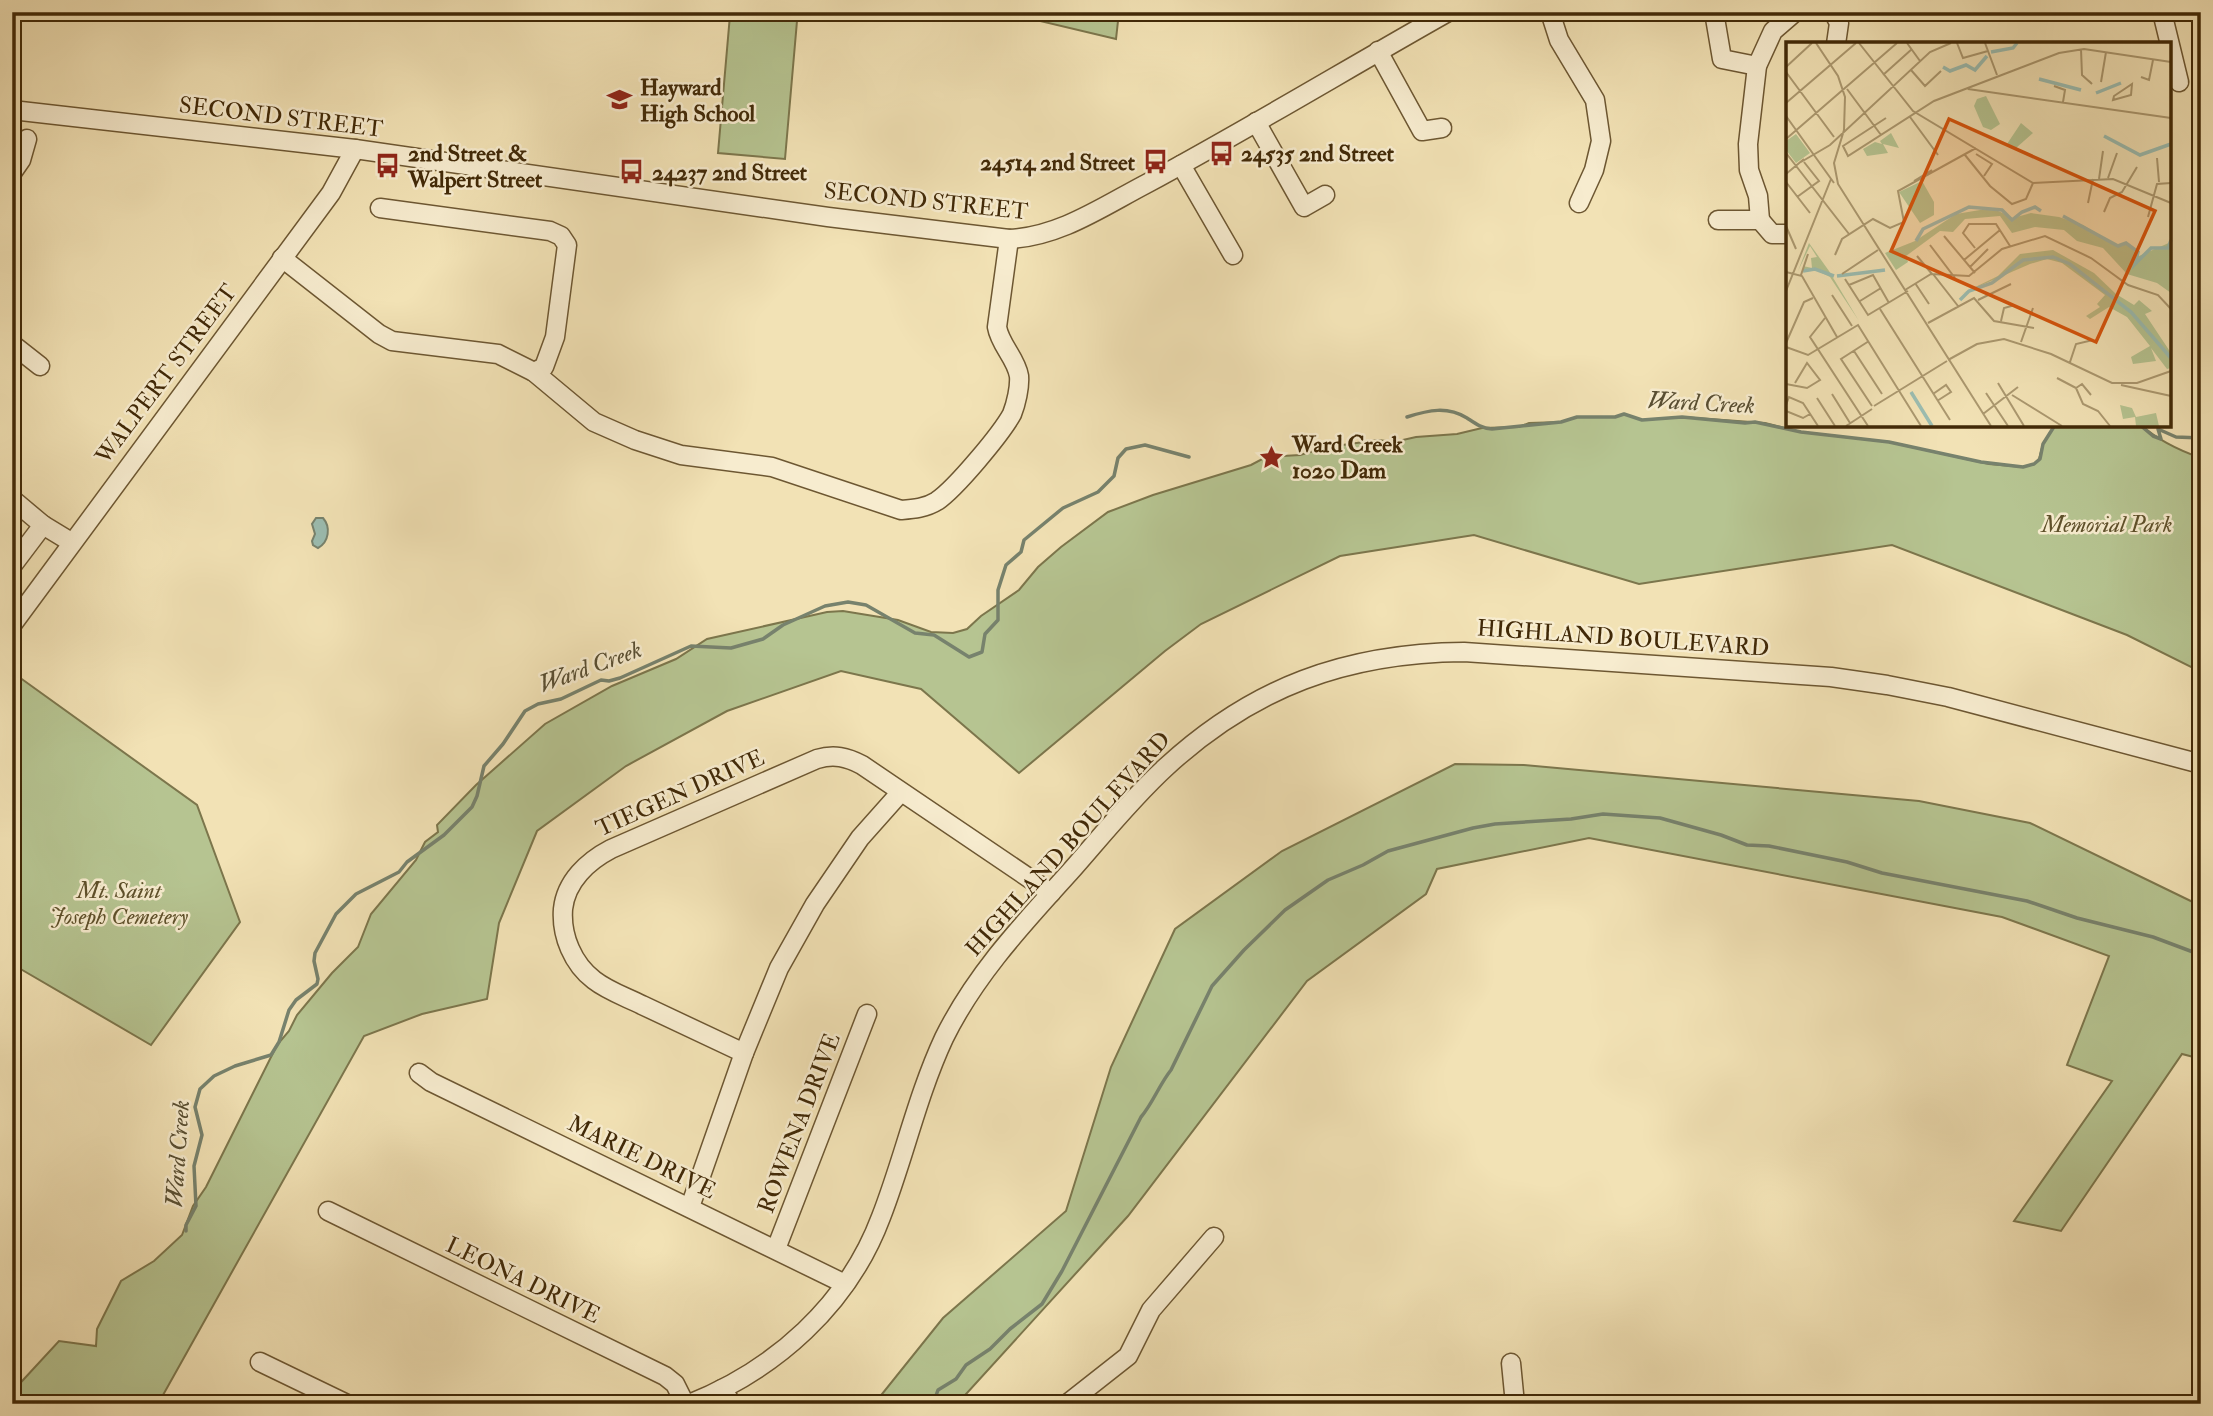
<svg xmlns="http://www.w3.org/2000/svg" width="2213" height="1416" viewBox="0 0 2213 1416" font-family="'IM FELL Double Pica',serif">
<rect width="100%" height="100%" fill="#f2e2b5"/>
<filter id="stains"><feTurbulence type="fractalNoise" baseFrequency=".00286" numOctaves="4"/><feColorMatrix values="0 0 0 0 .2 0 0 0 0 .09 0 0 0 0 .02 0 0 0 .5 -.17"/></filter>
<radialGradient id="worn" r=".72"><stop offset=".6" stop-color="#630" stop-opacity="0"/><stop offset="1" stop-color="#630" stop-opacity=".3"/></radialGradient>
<g fill="#b6c491" stroke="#7c764c" stroke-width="2">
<path d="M1002 12H1119L1116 39Z"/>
<path d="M730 15 797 21 785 159 718 153Z"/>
<path d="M1624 414 1642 420 1682 417 1765 423 1801 432 1889 442 1989 464 2023 467 2034 464 2039 459 2043 444 2055 425H2141C2159 441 2178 450 2201 458V672L2127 635 1892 545 1639 584 1474 535 1340 556 1201 624 1165 651 1019 773 921 689 841 671 727 711 626 766 537 831 499 923 487 999 422 1014 364 1036 158 1404H12V1392L59 1341 96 1346 97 1329 121 1281 154 1261 182 1235 193 1206 206 1187 277 1045 289 1031 297 1015 332 973 358 947 371 914 416 860 425 842 438 832 437 825 476 785 545 724 612 686 676 659 707 639 827 612 843 611 898 620 931 632 953 633 967 629 981 616 1019 590 1038 567 1061 547 1108 512 1153 495 1251 465 1266 457 1300 455 1328 447 1378 440 1394 442 1416 437 1457 434 1482 428 1519 427 1529 423 1561 422 1577 417H1615Z"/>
<path d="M12 672 197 805 240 922 151 1045 12 964Z"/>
<path d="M1455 764 1524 765 1919 801 2030 823 2201 906V1059L2182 1054 2061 1231 2014 1221 2112 1081 2067 1065 2109 956 2002 917 1589 838 1437 869 1426 894 1307 981 1128 1216 957 1404H874L943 1318 1066 1211 1111 1067 1175 929 1282 851Z"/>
</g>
<path fill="#9bbdb1" stroke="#77826d" stroke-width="2" d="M316 518H323C331 527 329 542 318 548L313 545 312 541 315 534 312 524Z"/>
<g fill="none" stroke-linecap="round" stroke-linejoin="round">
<g stroke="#77826d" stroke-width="3.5">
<path d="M1407 417C1429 410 1447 406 1467 418 1476 424 1481 428 1492 429L1561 422 1577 417H1615L1624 414 1642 420 1682 417 1745 423 1755 422 1801 432 1889 442 1981 462 2023 467 2034 464 2040 459 2043 444 2055 425"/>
<path d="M2140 425 2153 436 2161 439 2158 429 2176 437 2201 438"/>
<path d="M186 1231V1225L196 1206 194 1166 202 1135 195 1107 200 1089 214 1076 235 1066 271 1055 279 1042 289 1010 296 1000 317 984 318 979 314 961 315 953 336 914 356 894 399 872 407 862 444 835 472 807 477 796 484 766 503 744 525 711 538 704 561 699 601 680 609 681 620 678 691 646 731 648 763 639 783 625 825 606 848 602 866 605 915 633 934 635 969 657 982 652 985 634 998 620V590L1006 565 1021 552 1024 540 1063 508 1098 492 1114 476 1118 458 1126 449 1145 445 1189 457"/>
<path d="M933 1404 938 1390 956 1379 966 1365 990 1349 1010 1329 1042 1304 1062 1271 1141 1117C1153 1103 1159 1085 1171 1070L1212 986 1244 950 1285 910 1328 880 1363 865 1388 851 1473 828 1495 824 1571 819 1603 814 1660 818 1721 835 1747 845 1769 846 1847 862 1882 873 2027 901 2077 918 2153 937 2201 955"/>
</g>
<defs>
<g id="minor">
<path d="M1550 12 1559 40 1595 100 1601 141 1594 170 1579 203"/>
<path d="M1714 12 1722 59 1757 66"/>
<path d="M1833 12 1839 23 1836 44"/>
<path d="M2162 12 2179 82"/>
<path d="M1378 51 1422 131 1442 128"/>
<path d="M12 110 355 149 828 217 1009 239C1059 237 1102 207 1146 184 1248 129 1347 69 1448 12"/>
<path d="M1256 122 1304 207 1325 195"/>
<path d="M1181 165 1233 255"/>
<path d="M12 173 21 160 27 139"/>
<path d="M380 208 550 231 561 236 567 245 555 337 544 367 534 372"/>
<path d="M1718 220H1760L1772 234H1788"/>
<path d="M1760 220 1758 196 1749 170 1748 144 1757 66 1773 31 1795 12"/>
<path d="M282 258 379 334 392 341 498 354 534 372 594 422 635 440 681 455 772 467 901 510C913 509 926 508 937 501 956 488 1001 434 1012 414 1016 404 1020 387 1019 376 1016 358 1000 345 997 327L1009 239"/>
<path d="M12 344 40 366"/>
<path d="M12 499 43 525 71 542"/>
<path d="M12 566 43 525"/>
<path d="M12 625 331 193 355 149"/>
<path d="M744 1053C710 1037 676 1021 642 1005 626 997 608 991 594 980 573 964 561 936 563 909 566 881 588 861 611 849L817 759C834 754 847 757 862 765L1051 893"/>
<path d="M419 1073 431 1082 845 1284"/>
<path d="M690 1207 744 1053 779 968 815 904 860 838 900 793"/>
<path d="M328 1211 665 1376 675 1384 685 1404"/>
<path d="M776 1249 867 1014"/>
<path d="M260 1362 347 1404"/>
<path d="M1511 1363 1515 1404"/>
<path d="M722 1389 732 1404"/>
<path d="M689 1404C775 1370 848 1305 881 1217 904 1158 917 1096 944 1038 975 975 1022 925 1069 873 1100 838 1131 799 1166 767 1253 687 1346 653 1464 652L1831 677 1887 685 1948 697 2201 764"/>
<path d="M1067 1404 1128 1356 1151 1310 1214 1237"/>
</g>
</defs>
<use href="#minor" stroke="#6d5732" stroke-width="21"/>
<use href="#minor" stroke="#f7eccf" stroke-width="18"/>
</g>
<defs>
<symbol id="school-bare" viewBox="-9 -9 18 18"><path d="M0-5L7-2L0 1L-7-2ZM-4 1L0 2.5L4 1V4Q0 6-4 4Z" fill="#8f2418" stroke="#f7eccf" stroke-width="2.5" paint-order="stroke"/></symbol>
<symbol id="bus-bare" viewBox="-9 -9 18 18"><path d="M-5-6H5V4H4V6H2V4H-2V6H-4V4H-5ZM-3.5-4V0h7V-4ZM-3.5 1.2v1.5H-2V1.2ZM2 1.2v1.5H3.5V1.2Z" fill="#8f2418" stroke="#f7eccf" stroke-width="2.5" paint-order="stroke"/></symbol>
<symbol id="sight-bare" viewBox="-9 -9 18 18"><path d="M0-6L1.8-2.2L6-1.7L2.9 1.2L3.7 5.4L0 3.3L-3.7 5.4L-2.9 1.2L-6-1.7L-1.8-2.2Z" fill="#8f2418" stroke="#f7eccf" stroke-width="2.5" paint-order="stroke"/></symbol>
</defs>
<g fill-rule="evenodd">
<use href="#school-bare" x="602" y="82" width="35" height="35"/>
<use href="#bus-bare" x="1204" y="136" width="35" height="35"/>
<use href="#bus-bare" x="1138" y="144" width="35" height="35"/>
<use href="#bus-bare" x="370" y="148" width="35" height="35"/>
<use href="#bus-bare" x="614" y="154" width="35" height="35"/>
<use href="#sight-bare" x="1254" y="440" width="35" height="35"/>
</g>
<g text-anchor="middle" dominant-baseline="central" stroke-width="5" stroke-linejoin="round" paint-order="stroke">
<g font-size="23" font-weight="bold" fill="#412907" stroke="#f7eccf" text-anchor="start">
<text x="640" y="87">Hayward<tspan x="640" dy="26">High School</tspan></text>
<text x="408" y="153">2nd Street &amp;<tspan x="408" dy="26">Walpert Street</tspan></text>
<text x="1241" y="153">24535 2nd Street</text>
<text x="1135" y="162" text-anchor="end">24514 2nd Street</text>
<text x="652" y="172">24237 2nd Street</text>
<text x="1292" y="444">Ward Creek<tspan x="1292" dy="26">1020 Dam</tspan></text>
</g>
<g font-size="23" fill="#412907" stroke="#f7eccf">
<text transform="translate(281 117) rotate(7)">SECOND STREET</text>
<text transform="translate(926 201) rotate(6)">SECOND STREET</text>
<text transform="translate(166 374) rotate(-53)">WALPERT STREET</text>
<text transform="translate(1623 638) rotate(4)">HIGHLAND BOULEVARD</text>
<text transform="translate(680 793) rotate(-24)">TIEGEN DRIVE</text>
<text transform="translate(1068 844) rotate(-48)">HIGHLAND BOULEVARD</text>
<text transform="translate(799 1123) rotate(-69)">ROWENA DRIVE</text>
<text transform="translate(642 1157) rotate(26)">MARIE DRIVE</text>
<text transform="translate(523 1280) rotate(26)">LEONA DRIVE</text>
</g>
<g font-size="23" font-style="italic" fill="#5e502a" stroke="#f7eccf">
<text x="2107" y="524">Memorial Park</text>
<text x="119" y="890">Mt. Saint<tspan x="119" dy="26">Joseph Cemetery</tspan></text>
</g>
<g font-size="24" font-style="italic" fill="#584e32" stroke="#f7eccf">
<text transform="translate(1701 403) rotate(3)">Ward Creek</text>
<text transform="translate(590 667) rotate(-20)">Ward Creek</text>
<text transform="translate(178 1154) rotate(-86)">Ward Creek</text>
</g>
</g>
<g transform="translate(1786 42)">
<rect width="385" height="385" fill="#f2e2b5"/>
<path d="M200 54 214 82 205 88 197 85 188 64 191 57ZM235 81 247 91 230 106 221 102ZM105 91 113 106 97 102 102 111 81 114 77 107 89 100 96 102 94 99ZM10 92 24 111 10 121 0 108V99ZM136 139 148 160V173L134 181 113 150ZM206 166 227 176 245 171 273 175 297 183 332 204 340 201 353 214 385 200V251L371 241 341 232 317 206 291 199 278 188 249 185 226 191 214 174 179 177 167 190 154 189 120 214 122 220 110 228 99 211 129 199 170 172ZM23 201 43 229 73 279 44 235 28 227 17 229V224L26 226 25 216 31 215 24 204 12 229ZM267 208 308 231 330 252 348 263 353 258 366 269 359 272 385 311V326L381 327 365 306 370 319 347 322 345 315 364 304 341 275 323 265 304 277 300 274 314 265 311 262 319 253 276 221 261 217 244 222 175 252 212 234 234 212ZM334 363 346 366 350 375 370 371 373 384H350L349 375 337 377Z" fill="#b6c491"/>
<path fill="none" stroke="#9bbdb1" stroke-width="3.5" d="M205 10 227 6 231 1M157 25 164 29 180 23 189 28 201 14M253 37 295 48M310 51 335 41M318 94 354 113 385 102M277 174 332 204 340 201 352 210 349 222 365 206H382L385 198M130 199 137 187 183 165 216 168 226 178 236 170 249 165 255 169M17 229 29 227 48 234M51 234 99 228M174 258 183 249 206 241 237 218 267 215 284 222 345 270 385 316M125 350 146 384"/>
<path fill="none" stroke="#ab986f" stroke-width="2" d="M30 1 52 34 59 55 58 88 48 121 52 142 205 384M73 1 127 69 247 141 327 137 385 161M121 1 134 19M171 1 177 16 202 9M199 1 211 33M295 7 296 33 306 42 303 39M0 25 26 1M125 28 139 44 155 29M0 30 48 95M97 33 126 7M355 35 363 38 367 18M315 40 320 10M346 42 345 53 327 58 328 54ZM268 44 279 48 277 60M61 47 95 93M182 47 385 76M0 61 70 1M0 74 48 141M124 75 152 113M100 76 57 104 62 114 148 59 273 11 298 7 385 20M0 97 111 1M0 111 63 192M190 112 206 122 198 134M179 113 204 144 226 162 240 157 247 141M371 116 373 140M15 120 44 103 144 10 165 1M0 132 18 117M322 136 331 111M313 137 317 109M128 139 146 128M0 140 24 171M11 155 33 139 18 120M302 161 307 137M318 170 324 156 336 150 351 125M362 175 371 142 385 141M0 184 10 207M158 194 189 231M144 203 169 236M189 206 177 191 183 182H210L224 204M49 213 56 197 87 177 104 186 118 180 112 149 190 106M131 214 146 232M178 218 214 188M184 225 202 207M0 230 16 234 51 295M56 232 92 208M147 232 172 264M15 233 22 212M59 237 82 273 122 249M129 241 143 262M63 243 87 233 103 261M119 248 145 232 183 234 216 207 259 194 305 216 342 243 372 253 385 267M0 249 45 137M46 253 66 284M192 258 225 242M74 259 95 246M94 267 164 378M39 276 24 295 82 384M215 279 218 266 229 263M142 281 188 256 208 279 248 286M83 299 55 317 86 364M235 300 247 266M0 301 18 260 27 256M0 305 22 313 72 283 135 384M68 309 96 352M162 318 191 302 218 297 265 312 326 341H351L385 329M284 320 290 302 307 298M271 336 290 346M212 341 238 384M0 342 21 346 34 338 21 321 9 341M335 343 385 354M200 351 222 384M46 352 64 381M147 352 160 343 165 350 151 359M226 353 276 384M305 353 296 342 290 346 297 362 312 369 324 384M31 356 49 384M0 363 3 355 17 361 32 384M88 364 161 319M0 369 17 376 24 372M197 372 232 345M60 384 86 367"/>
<path fill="#d7540c" fill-opacity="0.15" stroke="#d7540c" stroke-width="3.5" d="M163 77 369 169 310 300 105 209Z"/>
<rect width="385" height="385" fill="none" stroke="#412907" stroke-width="3.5"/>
</g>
<rect width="2213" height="1416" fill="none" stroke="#f2e2b5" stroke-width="42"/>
<rect x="14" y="14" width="2185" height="1388" fill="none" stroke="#412907" stroke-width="3.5"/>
<rect x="21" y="21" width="2171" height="1374" fill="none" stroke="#412907" stroke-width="2"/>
<rect width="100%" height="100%" filter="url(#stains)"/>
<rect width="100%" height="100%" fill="url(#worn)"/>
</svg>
